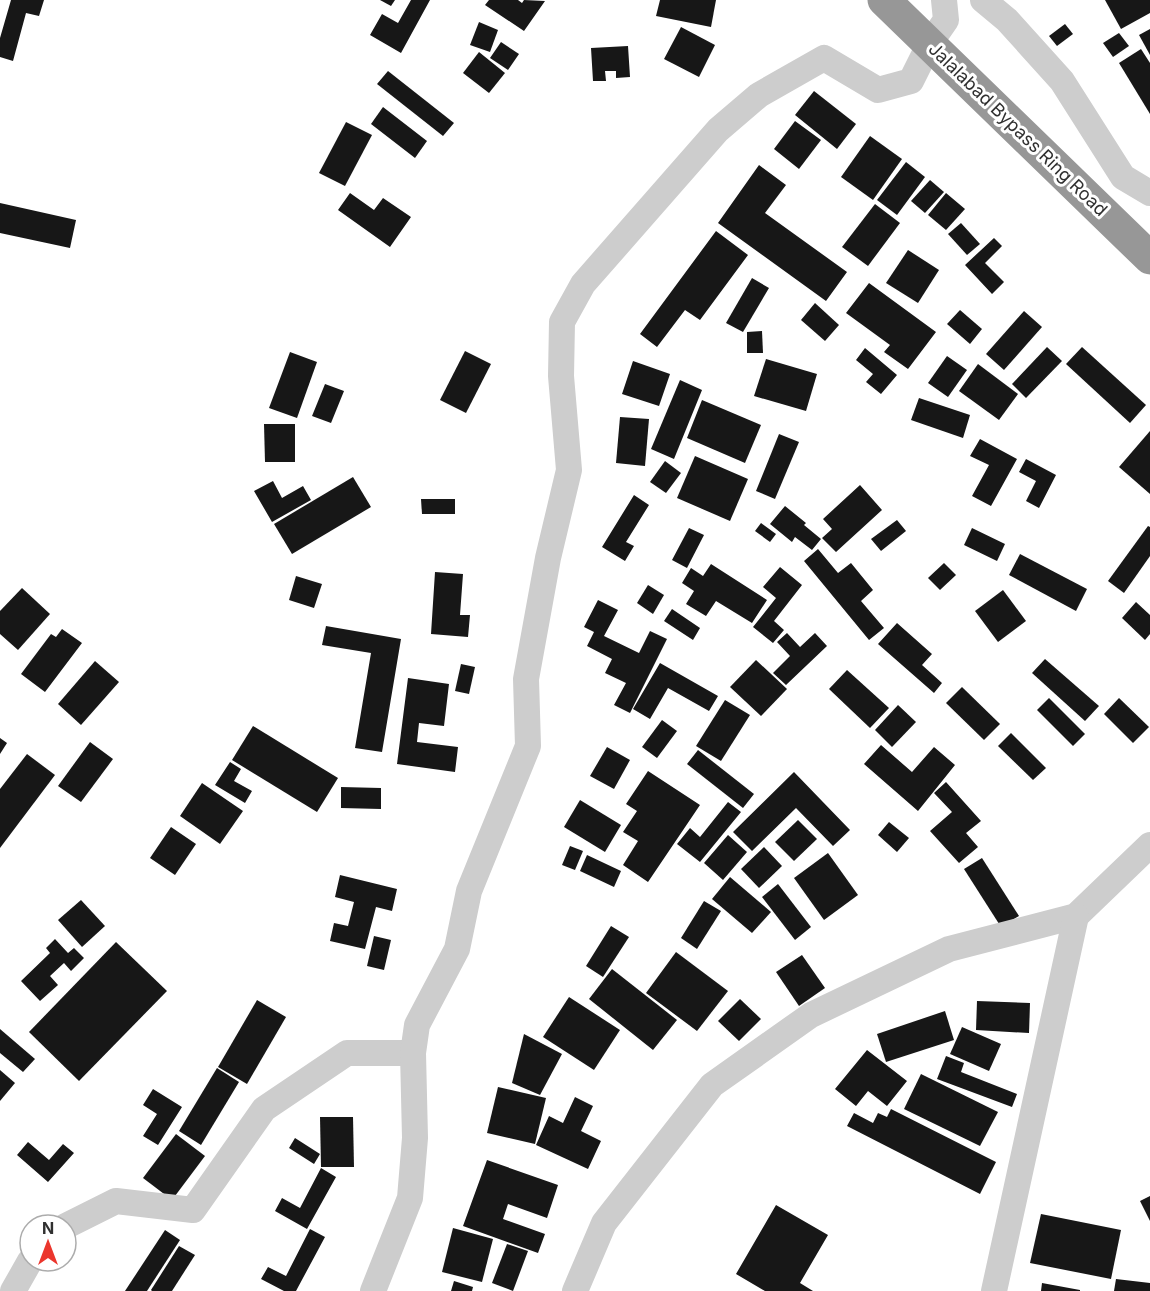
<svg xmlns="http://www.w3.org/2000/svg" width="1150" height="1291" viewBox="0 0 1150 1291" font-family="Inter,sans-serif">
<rect width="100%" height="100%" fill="#fff"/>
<g fill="#171717">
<path d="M11 0H44L39 16 26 13 13 61 0 57V38Z"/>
<path d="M380 0H395L391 6Z"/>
<path d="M411 0H430L401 53 370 35 382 14 398 23Z"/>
<path d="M489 0H518L522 3 524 0 545 1 524 31 485 5Z"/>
<path d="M660 0H716L711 27 656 16Z"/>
<path d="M1105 0H1150V13L1121 29Z"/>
<path d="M479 22 498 30 490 52 470 45Z"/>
<path d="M1065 24 1073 34 1057 46 1049 36Z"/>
<path d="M681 27 715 45 699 77 664 59Z"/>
<path d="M1150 29V55L1139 35Z"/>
<path d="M1119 33 1129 46 1113 57 1103 43Z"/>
<path d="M501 42 519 54 508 70 490 58Z"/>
<path d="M628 46 630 77 616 78V71H605L606 81H593L591 48Z"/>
<path d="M1141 49 1150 63V114L1119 63Z"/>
<path d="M479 52 505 73 489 93 463 73Z"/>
<path d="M388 71 454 123 443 136 377 84Z"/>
<path d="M814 91 856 124 837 149 795 115Z"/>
<path d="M383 107 427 141 415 158 371 124Z"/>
<path d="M795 121 821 140 799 169 774 149Z"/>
<path d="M346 122 372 135 345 186 319 173Z"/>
<path d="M870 136 902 159 873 200 841 177Z"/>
<path d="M906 162 925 177 897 215 877 200Z"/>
<path d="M759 165 786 185 765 213 847 272 826 301 718 223Z"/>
<path d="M930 180 944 192 925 213 911 201Z"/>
<path d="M350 193 374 210 383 198 411 217 390 247 338 210Z"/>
<path d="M946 193 965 209 946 230 928 215Z"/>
<path d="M0 203 76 220 70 248 0 233Z"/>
<path d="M875 204 900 223 868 266 842 247Z"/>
<path d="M961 223 980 244 967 255 948 234Z"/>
<path d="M716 231 748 255 700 320 685 310 657 347 640 334Z"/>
<path d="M994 238 1002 246 985 263 1004 282 992 294 965 265Z"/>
<path d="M908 250 939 270 918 303 886 283Z"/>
<path d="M752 278 769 288 743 332 726 323Z"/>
<path d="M869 283 936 332 908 369 884 352 890 345 846 313Z"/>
<path d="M815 303 839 325 825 341 801 320Z"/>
<path d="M960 310 982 329 970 344 947 324Z"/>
<path d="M1024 311 1042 327 1004 370 986 354Z"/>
<path d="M762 331 763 353H747V332Z"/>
<path d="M1047 347 1062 361 1026 398 1012 384Z"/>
<path d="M1082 347 1146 405 1130 423 1066 364Z"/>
<path d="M865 348 897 375 881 394 866 382 873 374 856 360Z"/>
<path d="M465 351 491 364 466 413 440 400Z"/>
<path d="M290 352 317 362 297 418 269 408Z"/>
<path d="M947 356 967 370 948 397 928 383Z"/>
<path d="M766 359 817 374 806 411 754 396Z"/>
<path d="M633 361 670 374 659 406 622 394Z"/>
<path d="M978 364 1018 394 999 420 959 391Z"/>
<path d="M680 380 702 390 674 459 651 449Z"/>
<path d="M325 384 344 391 331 423 312 416Z"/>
<path d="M919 398 970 415 963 438 911 420Z"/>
<path d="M702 400 761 425 745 463 687 438Z"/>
<path d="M620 417 649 419 645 466 616 463Z"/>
<path d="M264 424H295V462H265Z"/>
<path d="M1150 431V494L1119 467Z"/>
<path d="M779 434 799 442 775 499 756 491Z"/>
<path d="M980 439 1017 459 991 506 972 496 989 465 970 456Z"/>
<path d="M695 456 748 479 730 521 677 498Z"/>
<path d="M1026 459 1056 475 1039 508 1026 501 1036 481 1019 472Z"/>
<path d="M665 461 681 473 666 493 650 482Z"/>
<path d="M353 477 371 507 292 554 274 524Z"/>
<path d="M273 481 282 498 303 486 311 500 272 522 254 491Z"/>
<path d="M860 485 882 510 836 552 822 538 832 529 823 519Z"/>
<path d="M634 495 649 505 626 542 634 546 625 561 602 547Z"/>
<path d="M421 499H455V514H422Z"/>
<path d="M785 506 806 523 804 525 821 539 812 550 795 537 792 542 770 524Z"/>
<path d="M897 520 906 531 881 551 871 539Z"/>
<path d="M761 523 776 534 770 542 755 531Z"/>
<path d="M1148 526 1150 527V556L1124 593 1108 581Z"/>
<path d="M689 528 704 535 687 568 672 560Z"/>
<path d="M972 528 1005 544 997 561 964 545Z"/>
<path d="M818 549 838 573 851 563 873 590 861 601 884 628 869 640 804 561Z"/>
<path d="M1020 554 1087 589 1076 611 1009 575Z"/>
<path d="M944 563 956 575 940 590 928 578Z"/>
<path d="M711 564 767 600 752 623 716 601 706 616 686 604 694 591 682 583 691 568 703 576Z"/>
<path d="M780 567 802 585 774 621 784 630 773 643 753 627 776 598 763 587Z"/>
<path d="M435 572 463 574 460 615H470L468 637 431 634Z"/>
<path d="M296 576 322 584 314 608 289 600Z"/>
<path d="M648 585 664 595 653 614 637 603Z"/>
<path d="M22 588 50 614 18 650 0 634V611Z"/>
<path d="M1003 590 1026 621 998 642 975 611Z"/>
<path d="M598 600 618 610 604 636 639 653 650 631 667 639 630 713 614 705 626 683 605 673 612 659 587 646 594 632 584 627Z"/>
<path d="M1136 602 1150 615V634L1145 640 1122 618Z"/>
<path d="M672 609 700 628 693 640 664 621Z"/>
<path d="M897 623 932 654 922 665 942 683 934 693 878 644Z"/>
<path d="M326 626 401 639 382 752 355 748 371 653 322 645Z"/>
<path d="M62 629 82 643 45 692 21 674 51 634 56 637Z"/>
<path d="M787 633 800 647 815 633 827 646 786 685 773 673 790 656 777 642Z"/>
<path d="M1045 659 1099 706 1085 721 1032 673Z"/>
<path d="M756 660 787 689 761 716 730 687Z"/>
<path d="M95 661 119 682 81 725 58 704Z"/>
<path d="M660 663 718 696 709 711 668 688 650 719 633 709Z"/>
<path d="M461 664 475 667 469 694 455 691Z"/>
<path d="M847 670 889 708 870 728 829 689Z"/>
<path d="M408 678 449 684 444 726 419 723 417 742 458 747 455 772 397 764Z"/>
<path d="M962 687 1000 724 984 740 946 703Z"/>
<path d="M1049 698 1085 734 1073 746 1037 710Z"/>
<path d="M1119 698 1149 727 1133 743 1104 714Z"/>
<path d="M725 700 750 715 721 761 696 746Z"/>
<path d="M898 705 916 722 892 747 875 730Z"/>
<path d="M662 720 677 731 657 758 642 747Z"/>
<path d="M253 726 338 778 317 812 232 760Z"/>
<path d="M1011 733 1046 768 1033 780 998 746Z"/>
<path d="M0 738 7 743 0 754Z"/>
<path d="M90 742 113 759 81 802 58 786Z"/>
<path d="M881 745 912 772 934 747 955 765 918 811 864 764Z"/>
<path d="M607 747 630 760 614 789 590 776Z"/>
<path d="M698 750 754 794 743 808 687 764Z"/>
<path d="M27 754 55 775 0 848V789Z"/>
<path d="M230 762 241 769 234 781 252 791 245 803 215 785Z"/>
<path d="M648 771 700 805 648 882 623 865 638 841 623 832 637 811 626 804Z"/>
<path d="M794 772 850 830 833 846 796 808 752 851 733 832Z"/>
<path d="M946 782 981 821 966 833 978 847 959 863 930 831 952 812 934 793Z"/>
<path d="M202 783 243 811 220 844 180 816Z"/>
<path d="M341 787 381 788V809L341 808Z"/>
<path d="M580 800 621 825 605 852 564 827Z"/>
<path d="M728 802 741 812 700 862 677 844 690 828 700 837Z"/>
<path d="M798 820 817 839 794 861 775 842Z"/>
<path d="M889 822 909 838 897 852 878 835Z"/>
<path d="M171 827 196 844 175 875 150 858Z"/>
<path d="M728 835 747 852 723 880 704 863Z"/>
<path d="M570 846 583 851 575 870 562 865Z"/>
<path d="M764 847 782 866 759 888 741 869Z"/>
<path d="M828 853 858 895 824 920 794 878Z"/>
<path d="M587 855 621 871 614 887 580 871Z"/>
<path d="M982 858 1019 916 1001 927 964 869Z"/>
<path d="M340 875 397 889 392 911 376 907 365 949 330 941 334 923 348 926 354 902 335 897Z"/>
<path d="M730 877 771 912 752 933 712 899Z"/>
<path d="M778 884 811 927 795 940 762 897Z"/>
<path d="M81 900 105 926 82 947 58 920Z"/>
<path d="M704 901 721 911 697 949 681 938Z"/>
<path d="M611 926 629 937 603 977 586 966Z"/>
<path d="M374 936 391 940 384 970 367 966Z"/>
<path d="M55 939 68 953 74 948 84 958 71 971 64 963 50 976 58 985 40 1001 21 981 50 953 46 948Z"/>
<path d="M116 942 167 991 79 1081 29 1032Z"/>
<path d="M676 952 728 991 697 1031 646 993Z"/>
<path d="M802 955 825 988 799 1006 776 972Z"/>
<path d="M612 969 677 1020 653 1050 589 999Z"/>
<path d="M569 997 620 1030 594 1070 543 1037Z"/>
<path d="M740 999 761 1019 739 1041 718 1021Z"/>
<path d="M257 1000 286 1017 247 1084 218 1067Z"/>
<path d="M977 1001 1030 1003 1029 1033 976 1030Z"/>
<path d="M945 1011 954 1040 886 1062 877 1034Z"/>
<path d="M962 1027 1001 1044 989 1071 950 1054Z"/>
<path d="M0 1029 35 1059 23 1072 0 1053Z"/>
<path d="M524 1034 562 1054 540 1095 512 1083Z"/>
<path d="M867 1050 907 1081 887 1106 868 1091 856 1106 835 1089Z"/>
<path d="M946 1056 964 1063 961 1072 1017 1094 1012 1107 937 1079Z"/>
<path d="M217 1068 239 1082 201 1145 179 1131Z"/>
<path d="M0 1070 15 1083 0 1101Z"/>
<path d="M921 1074 998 1112 980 1146 904 1109Z"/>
<path d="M498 1087 546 1098 535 1144 487 1133Z"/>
<path d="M153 1089 182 1107 158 1145 143 1136 157 1114 143 1105Z"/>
<path d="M575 1097 593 1106 581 1131 601 1141 588 1169 536 1145 549 1116 563 1123Z"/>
<path d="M891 1109 996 1162 980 1194 847 1126 854 1113 873 1123 878 1113 887 1117Z"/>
<path d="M320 1117H353L354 1167H321Z"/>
<path d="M176 1134 205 1156 172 1200 143 1178Z"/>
<path d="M295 1138 320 1154 314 1164 289 1148Z"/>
<path d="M28 1142 49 1160 63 1144 74 1153 48 1182 17 1155Z"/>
<path d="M487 1160 558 1185 547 1218 508 1204 503 1219 545 1234 538 1253 463 1226Z"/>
<path d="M321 1168 336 1177 307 1229 275 1211 282 1198 300 1208Z"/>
<path d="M1150 1196V1221L1140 1201Z"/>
<path d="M776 1205 828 1235 800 1283 813 1291H765L736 1274Z"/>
<path d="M1041 1214 1121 1230 1111 1279 1030 1263Z"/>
<path d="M453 1228 493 1239 482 1282 442 1272Z"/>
<path d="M310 1229 325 1237 296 1291H284L261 1279 268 1267 286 1276Z"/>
<path d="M165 1230 180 1240 147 1291H125Z"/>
<path d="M507 1244 528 1251 513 1291 492 1283Z"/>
<path d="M179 1246 195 1255 172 1291H152L151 1290Z"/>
<path d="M1116 1279 1150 1283V1291H1114Z"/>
<path d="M454 1281 473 1287 472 1291H451Z"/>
<path d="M1042 1283 1080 1290V1291H1041Z"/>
</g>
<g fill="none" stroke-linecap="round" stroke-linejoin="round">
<g stroke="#cdcdcd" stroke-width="26">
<path d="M983 0 1007 20 1062 81 1123 177 1150 193"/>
<path d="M66 1226 116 1201 193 1210 264 1109 347 1053H413"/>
<path d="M13 1291 30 1261"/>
<path d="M373 1291 410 1198 415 1138 413 1053 417 1025 457 949 469 891 528 746 526 679 548 558 569 470 561 376 562 322 583 284 718 130 759 95 824 58 878 90 911 81 930 43 946 20 944 0"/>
<path d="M575 1291 604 1223 712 1085 811 1015 949 949 1076 916 1150 845"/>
<path d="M994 1291 1076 916"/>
</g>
<path stroke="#979797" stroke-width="33" d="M884 0 1150 258"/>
</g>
<g text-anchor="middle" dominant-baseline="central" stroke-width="6" stroke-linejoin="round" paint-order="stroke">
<g font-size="18" fill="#303030" stroke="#fff">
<text transform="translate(1018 129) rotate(44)">Jalalabad Bypass Ring Road</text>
</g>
</g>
<g transform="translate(48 1243)"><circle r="28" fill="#ffffff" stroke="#acacac" stroke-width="1.5"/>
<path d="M0-4.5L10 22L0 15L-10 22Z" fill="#eb362d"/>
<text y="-9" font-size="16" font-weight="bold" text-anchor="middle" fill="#303030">N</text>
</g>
</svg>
